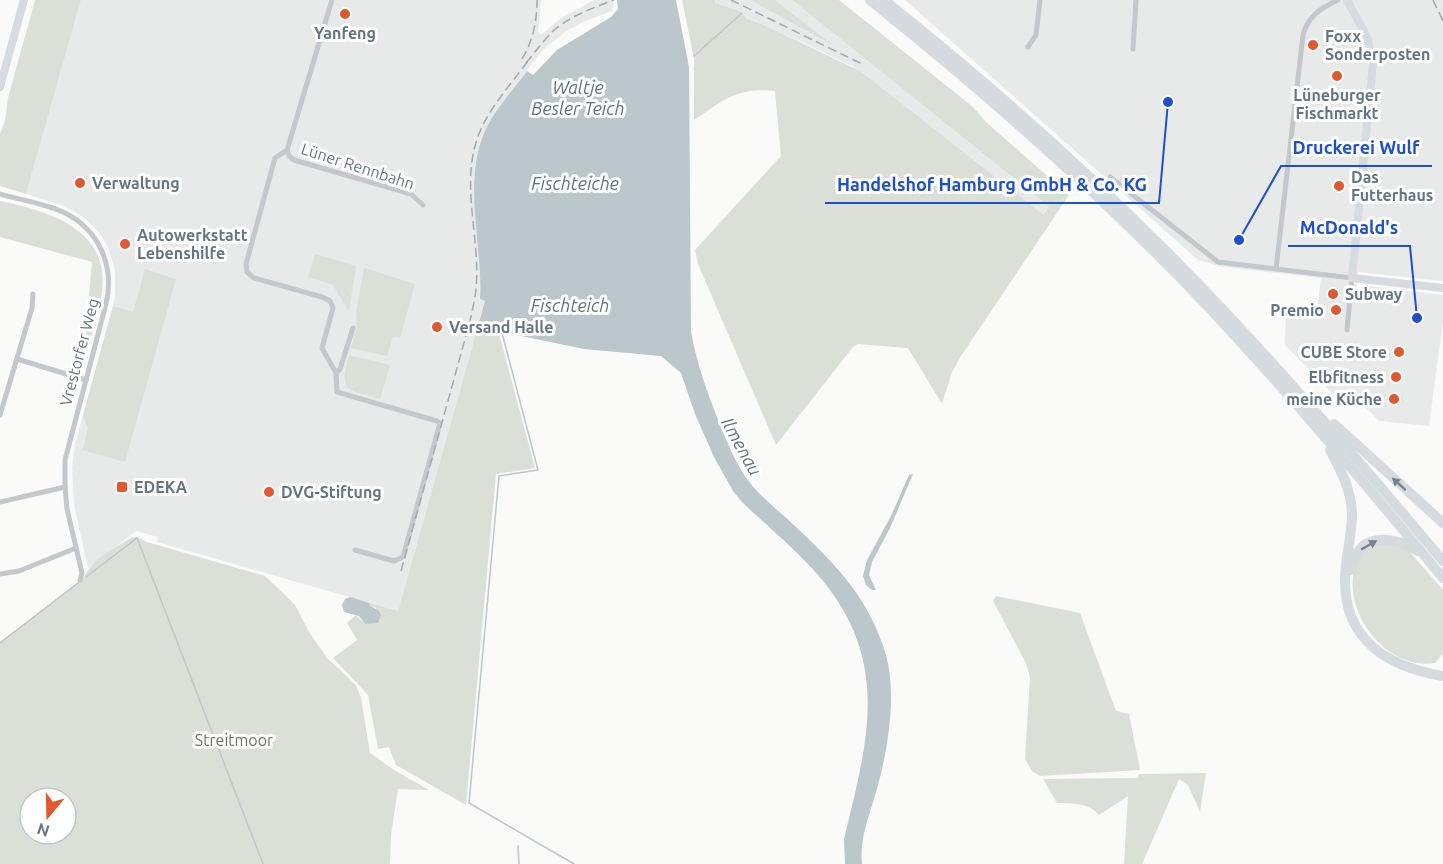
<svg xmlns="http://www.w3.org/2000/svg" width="1443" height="864" viewBox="0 0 1443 864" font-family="Ubuntu,sans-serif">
<rect width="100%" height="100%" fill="#fafaf8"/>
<g fill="#e8e9e9">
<path d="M81 0H541L538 32 541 35 561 18 594 0H613L614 6 612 11 583 22 565 32 541 52 496 111 481 139 476 160 474 180 480 270V299L485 301 398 611 157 542 158 537 136 531 88 568 74 505 72 468 75 444 113 306 115 295V270L108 247 100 234 86 219 65 206 26 194Z"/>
<path d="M715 0H750L829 42 775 0H792L1050 206 1044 215 875 83 852 66 764 25 747 19 740 11 720 5 715 3Z"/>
<path d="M905 0H1443V281L1358 272 1356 290 1368 286 1443 295V321L1429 426 1379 421 1354 396 1334 395 1285 345 1286 315 1316 318 1321 278 1222 267 1198 260Z"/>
</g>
<g fill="#dadfd7" fill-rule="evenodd">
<path d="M35 0H81L26 194 0 186V134L5 121 8 98Z"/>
<path d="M682 0H715V3L740 11 747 19 764 25 860 71 1044 215 1049 206 792 0H839L973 107 986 122 1069 195 961 356 952 372 942 404 908 348 858 344 853 347 776 445 698 264 695 250 781 156 775 91C737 87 724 100 694 120V59Z"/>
<path d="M750 0H775L833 45 761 6Z"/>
<path d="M0 201C49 211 110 229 102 292 99 316 89 341 83 364L92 262 0 237Z"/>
<path d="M315 254 356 266 349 311 332 284 308 277Z"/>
<path d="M364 268 415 284 400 338 393 337 387 356 351 348 357 327 356 314Z"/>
<path d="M145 269 176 279 125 462 83 450 88 428 83 416 113 306 133 312Z"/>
<path d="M485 301 661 356 498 330 535 468 496 474 466 805 396 765 389 747 378 749 368 695 333 658 357 640 347 623 356 615 365 624 377 623 376 608 368 605 370 603 398 611Z"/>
<path d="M349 355 390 365 380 399C347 389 338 393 349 355Z"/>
<path d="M137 537 147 542 265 576 283 593 295 605 309 632 327 658 356 685 361 698 370 753 394 770 429 790 398 789 391 835 390 864H0V642L84 578C91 559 115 548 131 538ZM30 798H66V834H30Z"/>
<path d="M1386 543 1408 550 1443 590V654L1435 663C1389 670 1348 620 1353 576 1355 566 1359 554 1368 548 1373 545 1381 544 1386 543Z"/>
<path d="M996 596 1080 613 1116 711 1129 714 1140 770 1040 776 1032 771 1025 759 1030 678 1026 663 993 601Z"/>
<path d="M1206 773 1200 812 1188 785 1179 779 1142 864H1124L1128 796 1099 815C1088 802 1073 804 1057 803L1043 779 1138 778 1139 774Z"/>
</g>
<g fill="#bbc7cb">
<path d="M617 0H676L689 67 691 332C697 364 707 392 719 422 727 442 736 465 750 483 763 499 780 512 796 527 837 566 869 598 886 655 897 695 888 749 877 789 870 813 859 839 862 864H845L844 839C868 740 892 661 818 575 795 549 767 526 742 502L733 491 714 457 695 414 681 373 661 356 584 349 478 327 485 301 480 299C483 245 462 182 485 131 495 109 513 90 527 71L533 75 557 50 611 17 618 9Z"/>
<path d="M913 474 890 528 872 562 869 575 876 590H872L866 585 863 576 867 560 891 516 909 475Z"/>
<path d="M350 597 370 603 369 605 379 611 381 615 378 623 365 624 359 616 344 612 342 605 345 599Z"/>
</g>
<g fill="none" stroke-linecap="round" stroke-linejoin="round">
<g stroke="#bbc7cb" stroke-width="1.5">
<path d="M694 56 742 13"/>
<path d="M501 329 538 470 499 476 469 803 574 864"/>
<path d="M86 577 137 538 263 864"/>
<path d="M0 643 78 583"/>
<path d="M518 846 519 864"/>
</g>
<g stroke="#c3c8cc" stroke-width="5">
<path d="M332 0 287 150 289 156 294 160 411 194 423 205"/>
<path d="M1028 47 1036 35 1040 0"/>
<path d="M1133 49 1136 0"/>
<path d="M287 150 275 158 246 264 247 272 254 278 322 297 330 301 333 308 322 348 336 373 337 392 437 421 440 423 403 557 394 561 355 550"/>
<path d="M1110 177 1218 262 1352 278 1347 330"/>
<path d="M0 194C20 200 43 203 63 212 99 229 115 266 106 304L65 460V487L67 509 82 573 80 580"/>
<path d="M1276 269 1303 35C1308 16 1321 8 1338 0"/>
<path d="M17 359 86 380"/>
<path d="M336 373 340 369 353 328"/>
<path d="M0 415 32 308 33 294"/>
<path d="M0 502 65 487"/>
<path d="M0 574 19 571 76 548"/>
</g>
<path stroke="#d6dbdf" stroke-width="8" d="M1347 0 1368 39 1373 64 1352 278 1443 288"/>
<path stroke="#d6dbdf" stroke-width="8" d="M0 87 24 0"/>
<g stroke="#d6dbdf" stroke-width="10">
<path d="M870 0C991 97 1109 201 1215 314 1294 399 1369 488 1443 578"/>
<path d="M884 0C982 78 1076 161 1165 250 1263 348 1354 455 1443 561"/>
<path d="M1334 424 1443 523"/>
<path d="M1330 450C1341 470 1352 492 1352 515 1352 537 1345 558 1345 579 1344 641 1389 667 1443 676"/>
<path d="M1351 570C1358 532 1391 535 1418 551"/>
</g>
<g stroke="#a2aab0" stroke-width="1.5" stroke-dasharray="9 4.5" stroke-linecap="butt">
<path d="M731 0 862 64"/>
<path d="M1433 0 1443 21"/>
<path d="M522 59C533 41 537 21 537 0"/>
<path d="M526 63C534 53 542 43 551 33 567 17 593 8 614 0"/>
<path d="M401 571 470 321C472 311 475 300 476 289 481 236 458 180 481 129 491 106 515 79 531 57"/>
</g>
</g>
<defs><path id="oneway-solid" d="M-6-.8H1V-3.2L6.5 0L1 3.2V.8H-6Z" transform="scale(1.5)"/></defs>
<g fill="#768591">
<use href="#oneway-solid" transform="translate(1399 484) rotate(-138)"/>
<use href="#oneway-solid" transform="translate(1369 545) rotate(-30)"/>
</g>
<g fill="#e4572e" stroke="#fff" stroke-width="2">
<circle cx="345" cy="14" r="6"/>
<circle cx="1313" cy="45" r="6"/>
<circle cx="1337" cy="76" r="6"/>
<circle cx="80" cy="183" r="6"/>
<circle cx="1339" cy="186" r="6"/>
<circle cx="125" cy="244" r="6"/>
<circle cx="1333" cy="294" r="6"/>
<circle cx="1336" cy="310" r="6"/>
<circle cx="437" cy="327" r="6"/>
<circle cx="1399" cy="352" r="6"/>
<circle cx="1396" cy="377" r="6"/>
<circle cx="1394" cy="399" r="6"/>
<rect x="116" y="481" width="12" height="12" rx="3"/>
<circle cx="269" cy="492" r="6"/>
</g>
<g text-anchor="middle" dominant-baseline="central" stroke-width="6" stroke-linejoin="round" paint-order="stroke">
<g font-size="16" font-weight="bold" fill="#657683" stroke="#fff" text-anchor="start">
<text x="345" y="33" text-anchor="middle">Yanfeng</text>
<text x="1325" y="36">Foxx<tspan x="1325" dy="18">Sonderposten</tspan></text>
<text x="1337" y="95" text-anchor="middle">Lüneburger<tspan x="1337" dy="18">Fischmarkt</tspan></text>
<text x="1351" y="177">Das<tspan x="1351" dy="18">Futterhaus</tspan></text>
<text x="92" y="183">Verwaltung</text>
<text x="137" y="235">Autowerkstatt<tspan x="137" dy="18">Lebenshilfe</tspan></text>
<text x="1345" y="294">Subway</text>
<text x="1324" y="310" text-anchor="end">Premio</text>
<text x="449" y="327">Versand Halle</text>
<text x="1387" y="352" text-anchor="end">CUBE Store</text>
<text x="1384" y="377" text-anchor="end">Elbfitness</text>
<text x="1382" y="399" text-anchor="end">meine Küche</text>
<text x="134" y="487">EDEKA</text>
<text x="281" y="492">DVG-Stiftung</text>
</g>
<g font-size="16" fill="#657683" stroke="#fff">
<text transform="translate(358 166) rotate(18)">Lüner Rennbahn</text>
<text transform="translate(79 352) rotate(-75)">Vrestorfer Weg</text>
</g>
<g font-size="16" fill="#687a64" stroke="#fff">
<text x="234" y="740">Streitmoor</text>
</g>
<g font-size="18" font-style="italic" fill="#60757c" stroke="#fff">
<text x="578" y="87">Waltje<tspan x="578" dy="21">Besler Teich</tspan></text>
<text x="575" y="183">Fischteiche</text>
<text x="570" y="305">Fischteich</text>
<text transform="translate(742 446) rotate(61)">Ilmenau</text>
</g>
</g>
<path fill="none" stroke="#1d4ed8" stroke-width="2" d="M1239 240L1281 166H1432M1168 102L1159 203H825M1417 318L1410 246H1288"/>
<g fill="#1d4ed8" stroke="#fff" stroke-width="2">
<circle cx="1239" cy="240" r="6"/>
<circle cx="1168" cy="102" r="6"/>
<circle cx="1417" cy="318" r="6"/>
</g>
<g font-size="18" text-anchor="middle" font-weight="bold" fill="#1d4ed8" stroke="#fff" stroke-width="6" stroke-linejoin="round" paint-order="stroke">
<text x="1356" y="154">Druckerei Wulf</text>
<text x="992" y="191">Handelshof Hamburg GmbH &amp; Co. KG</text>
<text x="1349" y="234">McDonald's</text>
</g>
<g transform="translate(48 816) rotate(199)"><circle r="28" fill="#ffffff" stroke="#c1c8cd" stroke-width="1.5"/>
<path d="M0-4.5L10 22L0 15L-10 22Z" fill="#e4572e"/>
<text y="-9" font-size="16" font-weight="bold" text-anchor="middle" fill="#657683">N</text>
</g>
</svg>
